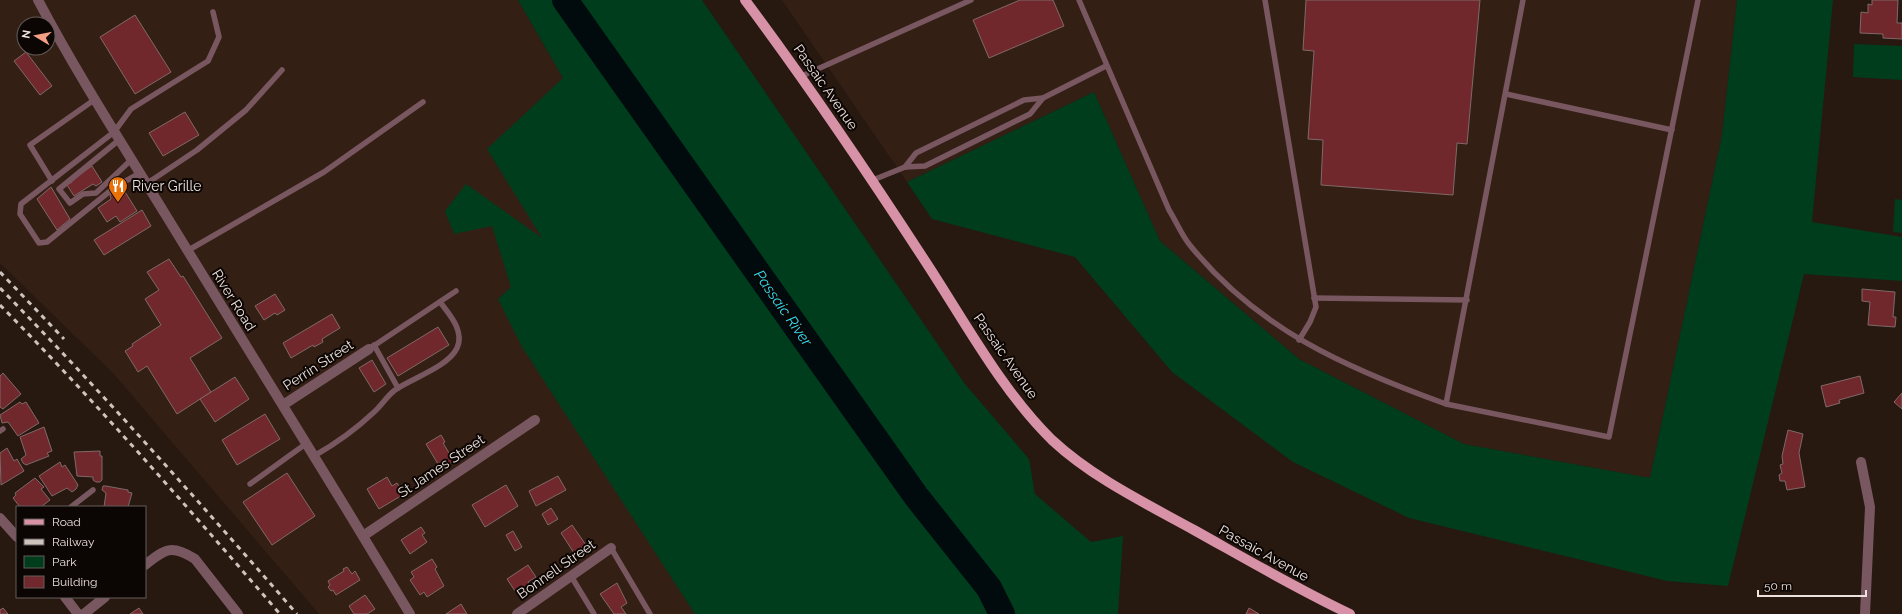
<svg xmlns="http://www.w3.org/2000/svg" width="1902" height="614" viewBox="0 0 1902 614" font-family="Raleway,sans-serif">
<rect width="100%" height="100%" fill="#271810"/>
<g fill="#341f14" fill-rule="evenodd">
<path d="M0 0H518L563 78 774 614H319L113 373 0 263ZM24 24H48V48H24Z"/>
<path d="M782 0H1737L1722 135 1650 478 1464 444 1299 359 1160 241 1094 92 907 182Z"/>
</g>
<g fill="#003d1d">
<path d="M518 0H702L965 384 1029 459 1035 494 1091 542 1123 536 1118 614H695L522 347 498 299 511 287 492 226 454 234 445 211 466 184 542 238 487 149 563 78Z"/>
<path d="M1737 0H1833L1812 222 1902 237V281L1804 274 1728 586 1667 581 1409 518 1293 462 1172 372 1075 257 932 219 907 182 1094 92 1160 241 1299 359 1464 444 1650 478 1722 135Z"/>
<path d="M1854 44 1902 46V80L1853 77Z"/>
<path d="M1895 199 1902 200V233L1893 232Z"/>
</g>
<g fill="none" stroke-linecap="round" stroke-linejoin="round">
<path stroke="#010a0c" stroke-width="26" d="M565 0 916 496 989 588 1002 614"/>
</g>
<g fill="#71282c" stroke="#7f6968">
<path d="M1020 0H1053L1064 26 989 58 973 20Z"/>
<path d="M1306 0H1480L1467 144 1457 143 1453 195 1321 185 1323 140 1308 139 1314 51 1303 50Z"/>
<path d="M1872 0H1898L1897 23H1902V39L1883 38V34L1860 33 1861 12 1868 13V4L1872 5Z"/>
<path d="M135 15 171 72 135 94 100 37Z"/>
<path d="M26 52 52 86 40 95 14 61Z"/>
<path d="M185 112 199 135 163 156 149 133Z"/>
<path d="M92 166 102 182 96 186 93 184 74 196 67 185 72 182 71 180Z"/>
<path d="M51 187 70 219 57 230 37 199Z"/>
<path d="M122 187 137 211 120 222 116 216 107 222 98 208 111 199 110 195Z"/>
<path d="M142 210 151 226 104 255 94 240Z"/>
<path d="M169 259 181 277 183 276 222 338 190 358 211 392 177 414 147 366 138 372 125 351 133 346 132 344 161 325 145 299 159 290 147 272Z"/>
<path d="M1862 289 1895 292 1893 317H1896L1895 327 1868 325 1870 302 1862 301Z"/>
<path d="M275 294 285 310 277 315 275 313 264 320 255 306Z"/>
<path d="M332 314 340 328 322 339 323 342 314 347 313 345 291 358 283 343Z"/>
<path d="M438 327 449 345 398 376 387 358Z"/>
<path d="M372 360 386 384 374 392 359 368Z"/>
<path d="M3 373 21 394 3 409 0 407V376Z"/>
<path d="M1860 376 1864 393 1839 400 1840 403 1826 407 1821 386Z"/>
<path d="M235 377 249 399 215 422 200 399Z"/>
<path d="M1902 393V409L1894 402Z"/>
<path d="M20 402 22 404 26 402 39 423 18 436 8 422 2 423 0 415Z"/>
<path d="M265 414 280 439 237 465 222 440Z"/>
<path d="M44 427 52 451 47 453 49 456 26 465 23 463 21 459 26 455 20 437Z"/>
<path d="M1788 430 1803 434 1799 453 1805 487 1787 490 1785 481H1780L1779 475 1782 473 1780 465 1783 464 1782 456Z"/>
<path d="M441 435 445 442 443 443 454 461 441 469 426 444Z"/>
<path d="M7 448 14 461 17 459 24 471 1 485 0 453Z"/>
<path d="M100 451V456H102V480L100 482H96L93 480V477L77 476 74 452Z"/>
<path d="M60 462 62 467 65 465 78 485 76 489 72 492 67 488 52 496 39 476Z"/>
<path d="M287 473 315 516 272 545 243 502Z"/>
<path d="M558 476 566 490 536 506 529 491Z"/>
<path d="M387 477 392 486 397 483 404 494 379 509 367 489Z"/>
<path d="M35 478 44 487 41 489 50 500 41 507H20L13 498 16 495 15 493Z"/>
<path d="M506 485 518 506 485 527 472 505Z"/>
<path d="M103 486H106L128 490V492L132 493 128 507H104L106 493 102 490Z"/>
<path d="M551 508 558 519 548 525 542 514Z"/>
<path d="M572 525 586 545 574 553 561 533Z"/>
<path d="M421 527 425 533 422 535 427 542 410 554 401 540Z"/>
<path d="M513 531 522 547 515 551 506 535Z"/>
<path d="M432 559 437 567 435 569 444 586 427 597 424 592 420 595 410 580 414 577 411 572Z"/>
<path d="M528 565 536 577 528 582 530 586 521 592 519 588 515 591 507 579Z"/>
<path d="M347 567 352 574 355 571 360 580 336 595 333 590 331 591 328 587 330 585 328 581 344 571 343 569Z"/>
<path d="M617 583 627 603 621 607 626 614H614L600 594Z"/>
<path d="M365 595 375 609 367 614H354L349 606Z"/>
<path d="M461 604 467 614H446Z"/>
<path d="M3 608 8 614H0V610Z"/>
<path d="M139 608 143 614H130Z"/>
<path d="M1249 608 1259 614H1246Z"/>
</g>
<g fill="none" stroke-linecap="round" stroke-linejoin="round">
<g stroke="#785760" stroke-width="5.5">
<path d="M1079 0 1169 210C1176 221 1181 234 1189 244 1257 329 1346 368 1446 404L1523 0"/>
<path d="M1265 0 1316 307 1310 322 1299 340"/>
<path d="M802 76 971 0"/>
<path d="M1506 94 1672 130"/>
<path d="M119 140 59 189 70 203 83 194 96 193 131 160"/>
<path d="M905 167 916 153 1024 100 1043 98 1106 66"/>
<path d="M140 173 115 187 47 242 39 243 20 214 21 204 114 132 131 109 208 61 219 37 213 12"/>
<path d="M873 180 905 167 925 166 1030 114 1043 98"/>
<path d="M52 181 30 145 94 100"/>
<path d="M146 184 197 150 246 110 282 70"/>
<path d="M187 251 324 172 423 102"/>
<path d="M1314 298 1467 300"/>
<path d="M374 345 398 388"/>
<path d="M369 349 456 291"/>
<path d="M1446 404 1609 437 1698 0"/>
<path d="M0 431 3 429"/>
<path d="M314 456C335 444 356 429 373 413 381 406 387 396 395 390 412 378 448 367 457 348 465 331 449 314 440 302"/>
<path d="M250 484 307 443"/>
<path d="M71 507 93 490"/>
<path d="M611 548 650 614"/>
<path d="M571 576 594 614"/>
</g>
<g stroke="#785760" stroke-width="10">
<path d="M38 0C77 74 123 145 167 217 248 349 330 481 410 614"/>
<path d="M283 405 369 349"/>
<path d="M1861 462 1870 507 1865 614"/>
<path d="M0 518 17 537"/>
<path d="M363 536 535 420"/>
<path d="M145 565C165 549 171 544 195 559L238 614"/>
<path d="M65 597 78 614"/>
<path d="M84 614 105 597"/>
<path d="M517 614 611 548"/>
</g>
<path stroke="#d792a7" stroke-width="10" d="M745 0C810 87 870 176 929 267 966 324 1003 392 1052 440 1093 478 1145 503 1194 530 1246 559 1297 589 1350 614"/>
<g stroke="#cfc3be" stroke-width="3" stroke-dasharray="5 5" stroke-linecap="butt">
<path d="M0 272 64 339"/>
<path d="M0 288C103 393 200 503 297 614"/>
<path d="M0 305C98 404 189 509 280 614"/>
</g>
</g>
<defs>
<symbol id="restaurant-pin" viewBox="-11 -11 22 30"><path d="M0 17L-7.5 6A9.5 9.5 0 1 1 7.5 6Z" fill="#e8710a" stroke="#0b0503"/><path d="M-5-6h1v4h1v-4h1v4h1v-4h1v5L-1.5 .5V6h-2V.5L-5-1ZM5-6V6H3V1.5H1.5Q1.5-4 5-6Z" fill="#fff"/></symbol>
</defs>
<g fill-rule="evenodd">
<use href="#restaurant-pin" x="107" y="175" width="22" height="30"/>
</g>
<g text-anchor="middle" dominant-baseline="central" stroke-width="4" stroke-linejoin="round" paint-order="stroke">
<g font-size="14" fill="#ece1dc" stroke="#0b0503">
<text transform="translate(826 87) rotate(55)">Passaic Avenue</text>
<text transform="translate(234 300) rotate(58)">River Road</text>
<text transform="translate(1006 356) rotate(55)">Passaic Avenue</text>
<text transform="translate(318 365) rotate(-33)">Perrin Street</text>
<text transform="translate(441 466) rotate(-34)">St James Street</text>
<text transform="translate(1264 553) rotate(29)">Passaic Avenue</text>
<text transform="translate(556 569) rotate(-35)">Bonnell Street</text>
</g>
<g font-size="14" fill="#ece1dc" stroke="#0b0503" text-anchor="start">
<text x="132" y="186">River Grille</text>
</g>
<g font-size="15" font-style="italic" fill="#32dcf1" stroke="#0b0503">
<text transform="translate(783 308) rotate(55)">Passaic River</text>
</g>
</g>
<rect x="16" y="506" width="130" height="92" fill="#0b0503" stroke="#655d5a"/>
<rect x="24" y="519" width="20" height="6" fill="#d792a7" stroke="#655d5a"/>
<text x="52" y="526" font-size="12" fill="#ece1dc">Road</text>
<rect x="24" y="539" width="20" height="6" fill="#cfc3be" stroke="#655d5a"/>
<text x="52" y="546" font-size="12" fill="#ece1dc">Railway</text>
<rect x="24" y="556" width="20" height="12" fill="#003d1d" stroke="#655d5a"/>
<text x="52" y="566" font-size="12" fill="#ece1dc">Park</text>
<rect x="24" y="576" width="20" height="12" fill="#71282c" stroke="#655d5a"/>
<text x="52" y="586" font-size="12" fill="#ece1dc">Building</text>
<g transform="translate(36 36) rotate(280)"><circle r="19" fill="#0b0503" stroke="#655d5a"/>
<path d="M0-3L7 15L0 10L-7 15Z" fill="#f49e86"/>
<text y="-6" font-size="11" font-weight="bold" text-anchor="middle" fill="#ece1dc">N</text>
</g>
<path d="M1758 590v6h108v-6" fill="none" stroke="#ece1dc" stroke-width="2"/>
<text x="1764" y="590" font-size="12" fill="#ece1dc" stroke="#0b0503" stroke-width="3" paint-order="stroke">50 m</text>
</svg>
